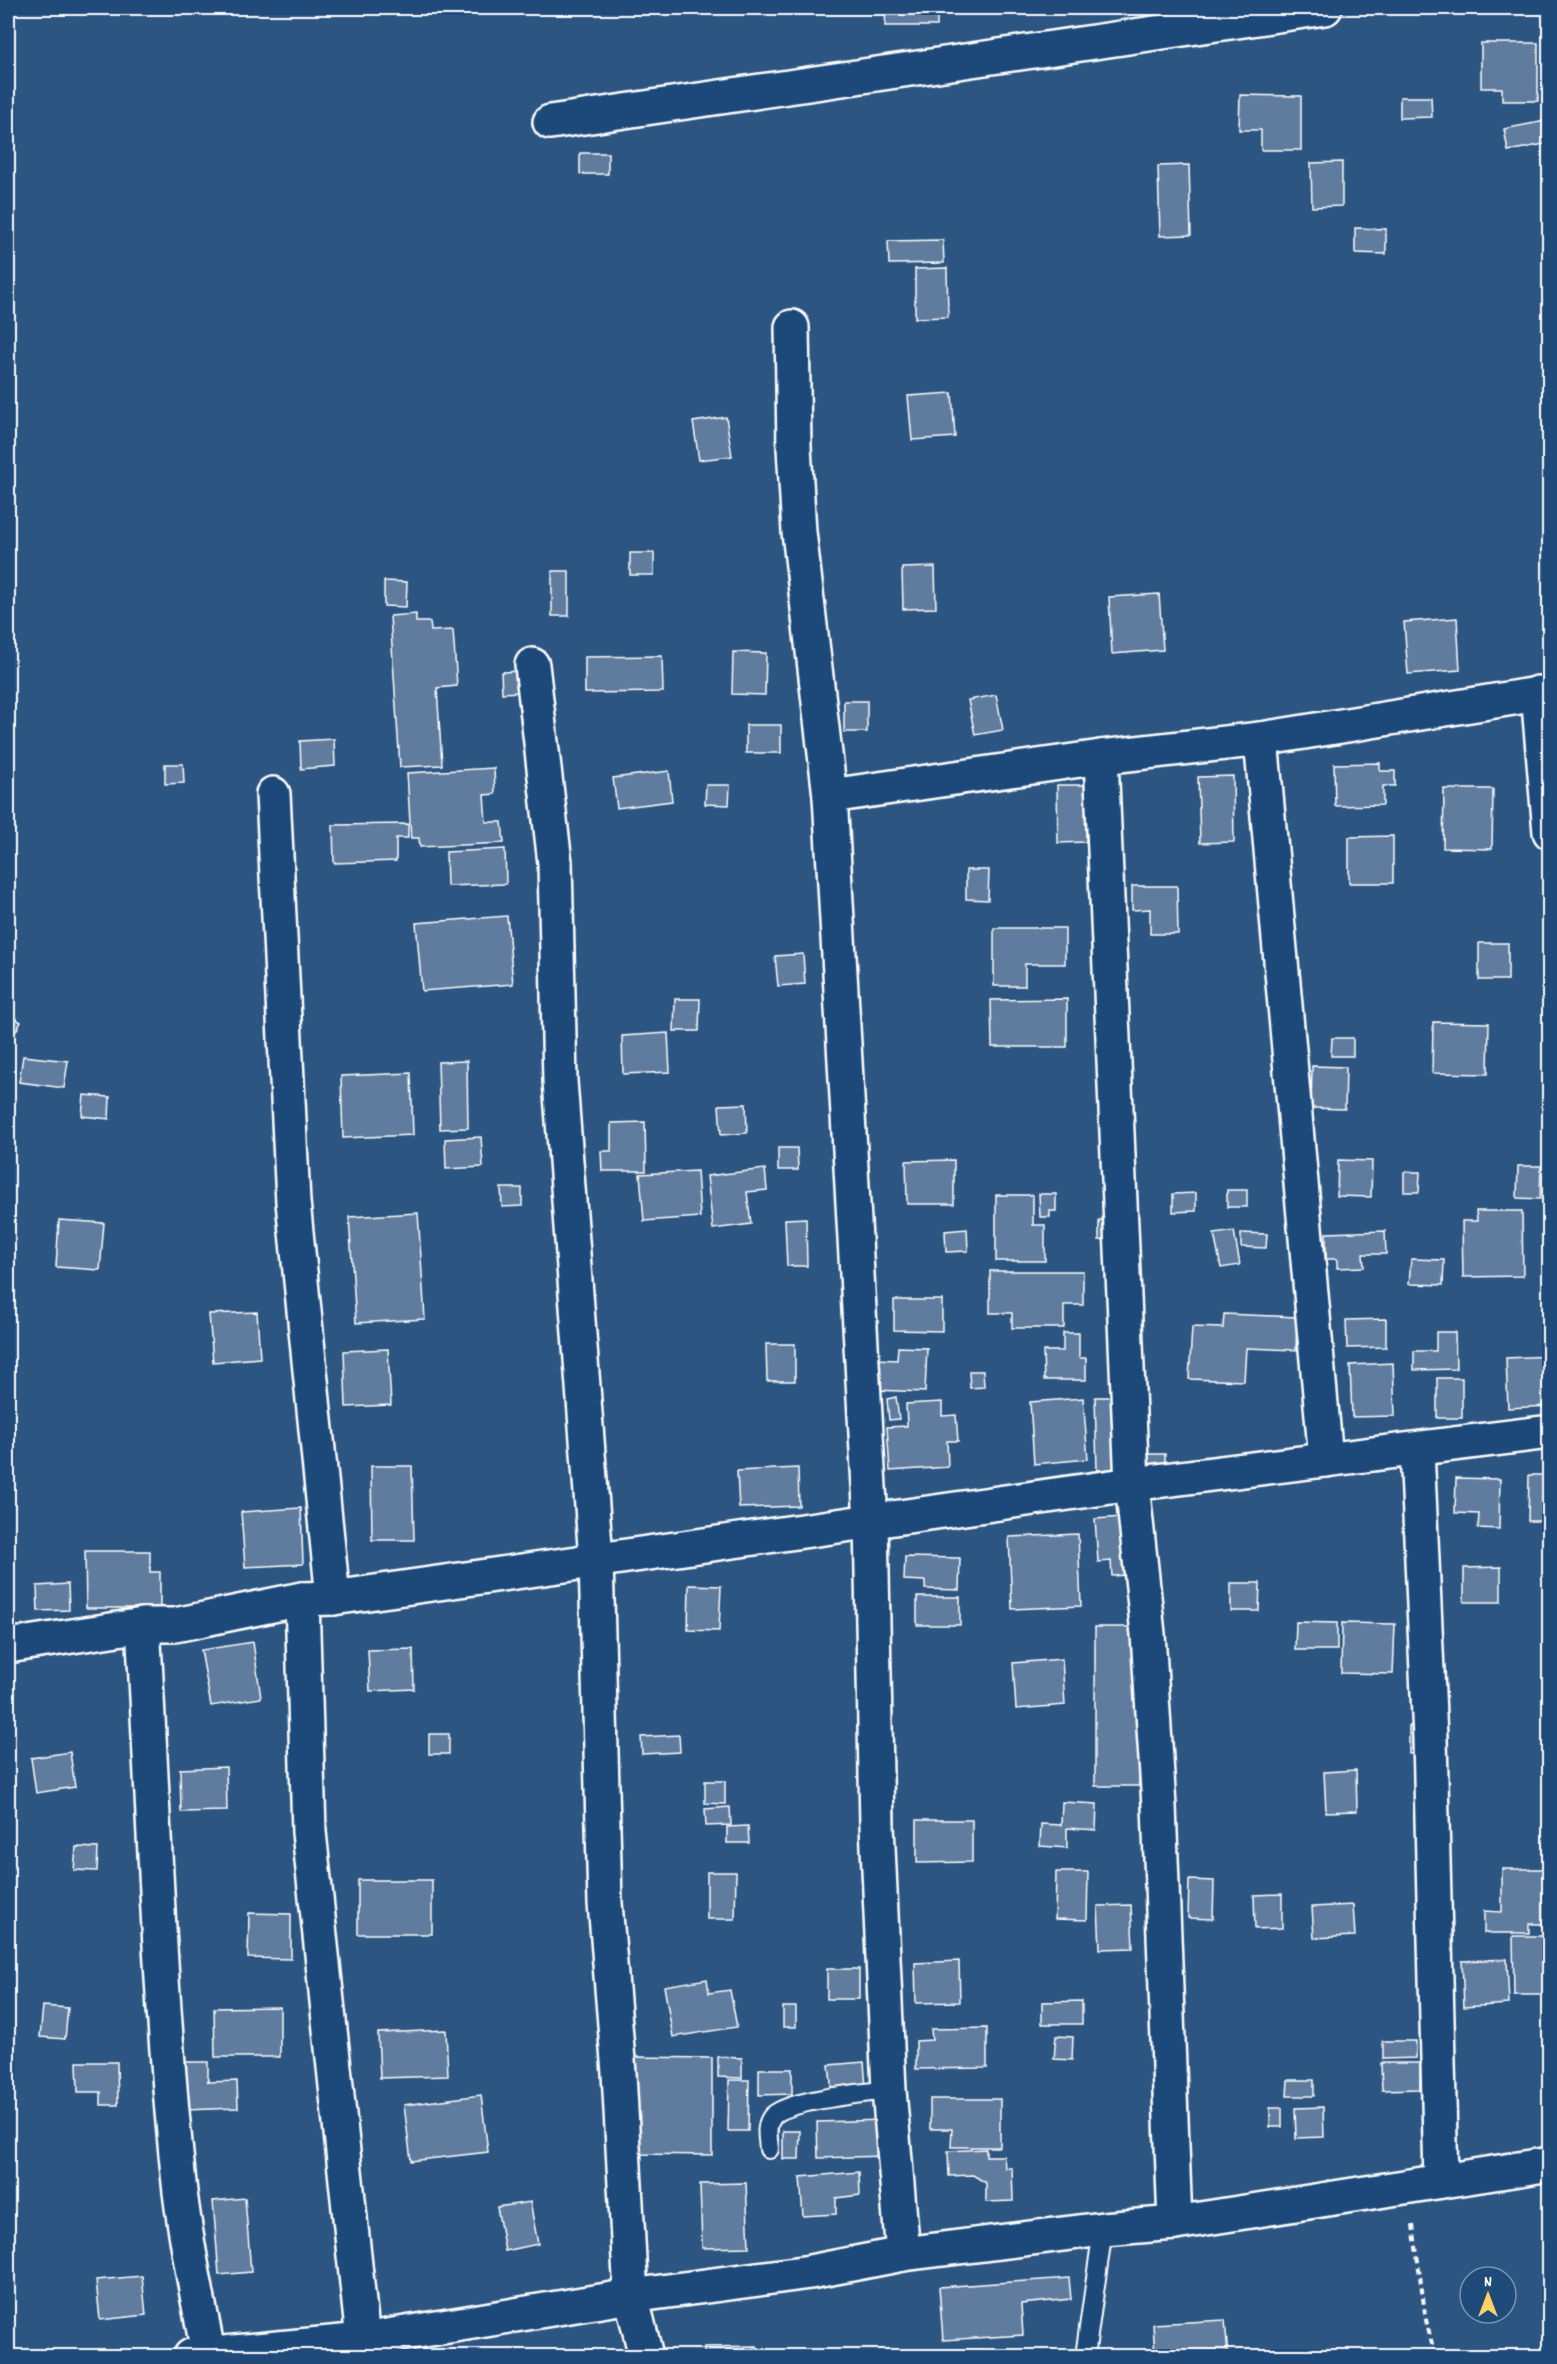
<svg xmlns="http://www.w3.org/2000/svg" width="1557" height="2364" viewBox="0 0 1557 2364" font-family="Dekko,sans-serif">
<rect width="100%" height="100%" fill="#2c5582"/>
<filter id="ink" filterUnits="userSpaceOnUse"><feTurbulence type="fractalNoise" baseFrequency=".0167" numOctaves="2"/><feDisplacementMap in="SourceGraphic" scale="12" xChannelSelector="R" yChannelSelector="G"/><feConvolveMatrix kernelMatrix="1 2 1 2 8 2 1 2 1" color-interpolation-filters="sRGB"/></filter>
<g filter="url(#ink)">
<g fill="#5e7c9f" stroke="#fff" stroke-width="1.5">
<path d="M886 8H937V26H885Z"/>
<path d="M1481 43H1538V101H1502V88H1481Z"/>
<path d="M1240 95 1301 96V150H1261V130H1239Z"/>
<path d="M1400 97H1431L1432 117 1400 118Z"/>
<path d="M1550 120V143L1508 151 1504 129Z"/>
<rect x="580" y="153" width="28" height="21"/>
<path d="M1342 162V206L1312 207 1311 163Z"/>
<path d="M1189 165 1191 235 1160 236 1158 166Z"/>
<path d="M1355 228 1386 229V254L1355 253Z"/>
<path d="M943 240 944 263 889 264 888 241Z"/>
<path d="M947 268 948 317 915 318V269Z"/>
<path d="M952 393 955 437 912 440 908 396Z"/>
<path d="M726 417 732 456 699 460 693 422Z"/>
<rect x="630" y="553" width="24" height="22"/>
<path d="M935 567 936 608 903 609 902 568Z"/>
<rect x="552" y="571" width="17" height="45"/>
<path d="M384 581 407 582 406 607 384 606Z"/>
<path d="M1159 594 1163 650 1112 654 1109 597Z"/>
<path d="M416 614V622H430L431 631 453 630 457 686 437 688 442 765 400 767 390 616Z"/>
<path d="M1457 618 1460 670 1408 674 1404 622Z"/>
<path d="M733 652 766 653 765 695 732 694Z"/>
<path d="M662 656 663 692 585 693V657Z"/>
<path d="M520 671 521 692 502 693 501 672Z"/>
<path d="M996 695 1003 730 975 735 968 700Z"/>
<rect x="844" y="701" width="23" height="31"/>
<rect x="746" y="725" width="35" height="28"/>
<path d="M334 739 335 766 301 769 300 741Z"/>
<path d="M1380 763V771H1395V786H1383V805L1335 806 1334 764Z"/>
<path d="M165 764H183L184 783 165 784Z"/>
<path d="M494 768 495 794 484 795 486 822H502L504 843 420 847 419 838H411L407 773Z"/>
<path d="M669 771 672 801 617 808 613 778Z"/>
<path d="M1233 776 1234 842 1200 843 1198 777Z"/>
<path d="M706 785H730L729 805 705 804Z"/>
<path d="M1057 785H1085L1086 842 1058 843Z"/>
<path d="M1444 789H1493L1492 849 1443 848Z"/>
<path d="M408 824V838H396V861L334 863 333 825Z"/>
<path d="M1393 836V883H1349V837Z"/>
<path d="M505 849 506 884 447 886 446 852Z"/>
<path d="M966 870H989L988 900 966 899Z"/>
<path d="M1132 886H1177L1178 934H1150V909L1132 910Z"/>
<path d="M507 916 513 984 422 991 416 923Z"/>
<path d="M994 928H1065V964H1025V986H994Z"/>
<rect x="1479" y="943" width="29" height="37"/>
<path d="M803 954 805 984 778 986 775 956Z"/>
<path d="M675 999H700L699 1031H674Z"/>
<path d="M1067 999V1047H992L991 1000Z"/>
<path d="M8 1014 21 1022 8 1045Z"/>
<path d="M1433 1022 1489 1023 1488 1074 1432 1073Z"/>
<path d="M668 1033 670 1072 623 1074 622 1036Z"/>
<path d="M1332 1038H1353V1056H1331Z"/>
<path d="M23 1056 68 1061 64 1088 19 1082Z"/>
<path d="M467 1061 468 1128 440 1129 438 1062Z"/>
<path d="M1312 1066 1346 1067 1345 1109 1311 1108Z"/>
<path d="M411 1073 413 1135 343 1138 341 1076Z"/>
<path d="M84 1095 110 1097 109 1119 82 1116Z"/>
<path d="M746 1104 747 1133 721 1135 719 1105Z"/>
<path d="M645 1122 646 1171H602L601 1151H611V1123Z"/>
<path d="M481 1137 483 1167 446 1169 445 1139Z"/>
<path d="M778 1148H797L798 1170H778Z"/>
<path d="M954 1160V1204H907L906 1161Z"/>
<path d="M1338 1160 1372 1161 1371 1197 1337 1196Z"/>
<path d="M1518 1166H1541L1540 1199 1517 1198Z"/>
<path d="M765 1169 767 1190 747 1192 751 1224 713 1229 707 1176Z"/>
<path d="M697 1171 700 1217 644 1221 640 1174Z"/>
<path d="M1404 1172H1420L1419 1192H1404Z"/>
<path d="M501 1188H522V1206L502 1207Z"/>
<rect x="1227" y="1190" width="20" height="17"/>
<path d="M1196 1193V1211L1173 1212V1194Z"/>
<path d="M1039 1194H1056V1211H1050V1217H1040Z"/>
<path d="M996 1195H1033V1225H1045V1261H996Z"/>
<path d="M1476 1211H1522L1523 1276 1463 1277 1462 1221H1477Z"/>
<path d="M418 1213 425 1319 356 1323 349 1217Z"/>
<path d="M806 1218 807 1266H787L785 1219Z"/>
<path d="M59 1220 104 1223 100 1270 56 1267Z"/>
<rect x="1099" y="1220" width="12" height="20"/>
<path d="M967 1229 968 1251 946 1252 945 1231Z"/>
<path d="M1234 1231 1240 1265 1221 1268 1214 1234Z"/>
<path d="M1385 1231 1386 1254H1363L1364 1267 1337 1268V1259H1326V1233Z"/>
<path d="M1241 1233 1267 1234 1266 1248 1241 1247Z"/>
<path d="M1411 1259 1444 1260 1443 1285 1409 1284Z"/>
<path d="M990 1271H1083V1305H1064V1328H1012V1313H990Z"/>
<path d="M894 1300H942V1331L894 1330Z"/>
<path d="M257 1312 260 1358 213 1362 209 1314Z"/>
<path d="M1224 1314 1297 1317 1296 1350 1246 1348 1244 1381 1189 1379 1192 1327 1223 1328Z"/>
<path d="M1386 1319V1347L1347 1348 1346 1320Z"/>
<path d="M1436 1332H1455L1456 1369 1414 1370V1351H1436Z"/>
<path d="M1063 1333H1079V1358H1086V1380H1044L1043 1351H1063Z"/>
<path d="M766 1344H795V1381H767Z"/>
<path d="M898 1347 927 1348 925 1392 875 1390 876 1359 897 1360Z"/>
<path d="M388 1349 391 1405 346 1407 344 1351Z"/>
<path d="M1550 1356V1406L1508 1408 1506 1358Z"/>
<path d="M1393 1363 1395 1416 1352 1417 1350 1365Z"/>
<path d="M969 1371H983L984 1387 970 1388Z"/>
<rect x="1437" y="1378" width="25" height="40"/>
<path d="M896 1397 899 1419 889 1420 887 1399Z"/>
<path d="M1095 1397H1117L1120 1469 1097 1470Z"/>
<path d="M1083 1398 1088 1459 1034 1464 1030 1402Z"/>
<path d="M942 1402V1416L956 1415 958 1441H947L948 1467 890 1471 887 1427 907 1426 906 1404Z"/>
<path d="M1146 1454H1165V1468L1146 1469Z"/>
<path d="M371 1466H412L414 1540H372Z"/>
<path d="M798 1468 799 1506 739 1508 737 1471Z"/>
<path d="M1529 1475H1550V1521H1528Z"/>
<path d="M1456 1478 1500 1479 1499 1529 1478 1528 1479 1514 1455 1513Z"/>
<path d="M301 1508 303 1564 245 1567 241 1512Z"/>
<path d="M1123 1517 1127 1575 1112 1576 1111 1561 1098 1562 1095 1519Z"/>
<path d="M1078 1534 1081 1606 1012 1609 1009 1537Z"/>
<path d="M85 1551H150V1572H160V1608H86Z"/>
<path d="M905 1557 960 1558 959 1590 925 1589V1581L904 1580Z"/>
<path d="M1501 1567V1602H1464V1568Z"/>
<path d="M1231 1583H1260L1259 1611H1231Z"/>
<path d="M68 1584 69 1610 38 1611 37 1586Z"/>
<path d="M689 1585 721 1586 719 1631 688 1630Z"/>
<rect x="917" y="1597" width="43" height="28"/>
<path d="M1296 1622 1337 1623V1650H1295Z"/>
<path d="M1342 1623 1395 1624 1393 1674 1341 1673Z"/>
<rect x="1095" y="1627" width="44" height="159"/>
<path d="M253 1642 261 1698 211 1706 201 1650Z"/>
<path d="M413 1649 414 1689 370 1691 368 1650Z"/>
<path d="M1062 1659 1065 1705 1016 1709 1013 1663Z"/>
<path d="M1409 1726H1424V1753L1409 1754Z"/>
<rect x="429" y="1734" width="20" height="20"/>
<path d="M679 1735 680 1752 642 1754 641 1737Z"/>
<path d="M70 1752 75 1787 36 1793 31 1758Z"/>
<path d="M226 1767 227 1811 181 1812 180 1769Z"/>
<path d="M1356 1770 1357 1811 1326 1812 1324 1772Z"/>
<path d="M705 1781H725V1804L705 1803Z"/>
<path d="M1062 1802 1097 1804 1096 1830 1067 1828V1848L1040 1846 1041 1824 1061 1825Z"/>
<path d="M730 1807 731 1825 706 1826 705 1809Z"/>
<path d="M917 1820H972V1862L917 1863Z"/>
<path d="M748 1826 749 1843H727V1827Z"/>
<path d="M76 1847 98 1848 97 1871 74 1870Z"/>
<path d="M1502 1869H1550V1924H1529V1933H1484V1911L1502 1912Z"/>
<path d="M707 1872H736L735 1919H707Z"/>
<path d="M1056 1872H1088L1087 1920 1055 1919Z"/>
<rect x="358" y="1880" width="74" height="54"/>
<path d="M1189 1880 1214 1881 1213 1919 1188 1918Z"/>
<path d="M1282 1894V1928L1255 1929 1254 1895Z"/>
<path d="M1131 1905 1133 1948 1100 1949 1098 1906Z"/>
<path d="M1353 1905 1355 1936 1314 1938 1312 1907Z"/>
<path d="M249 1913 291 1914V1959L248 1958Z"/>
<path d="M1513 1936H1550V1995H1514Z"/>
<path d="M1507 1959 1509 2004 1464 2007 1462 1961Z"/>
<path d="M959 1961 960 2002 916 2003 915 1963Z"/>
<rect x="827" y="1969" width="32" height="30"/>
<path d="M707 1979 709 1993 730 1990 737 2027 673 2037 664 1986Z"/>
<path d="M1082 2001V2024H1042V2002Z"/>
<path d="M43 2006 68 2008 65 2039 40 2037Z"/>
<path d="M280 2007V2057H215L214 2008Z"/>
<rect x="783" y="2007" width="13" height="20"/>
<path d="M987 2028V2068L916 2069V2041L932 2040 931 2029Z"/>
<path d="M446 2030 448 2076 380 2078 378 2033Z"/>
<path d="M1056 2036 1073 2037 1072 2060 1054 2059Z"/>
<path d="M1383 2041H1416V2058L1383 2059Z"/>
<path d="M633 2057 712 2058V2155L633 2154Z"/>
<path d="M718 2057 742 2058V2078L718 2077Z"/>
<path d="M77 2062H117L118 2105H101V2092H78Z"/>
<path d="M185 2062H208V2082L237 2081 238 2108 185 2110Z"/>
<path d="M864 2062 866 2088 832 2092 829 2065Z"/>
<path d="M1381 2063H1420V2089L1382 2090Z"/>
<path d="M759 2069H792V2094L759 2095Z"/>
<path d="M729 2080H749L748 2131H728Z"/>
<path d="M1288 2080H1314V2096H1287Z"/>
<path d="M481 2095 488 2152 411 2161 404 2105Z"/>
<path d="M930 2099H1000V2147H951L952 2129H930Z"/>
<path d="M1323 2107 1324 2137 1296 2138 1295 2108Z"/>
<rect x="1270" y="2108" width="12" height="19"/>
<path d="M883 2120 884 2156 818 2158 817 2122Z"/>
<path d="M783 2131H800L799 2159H783Z"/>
<path d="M986 2149V2156H1004L1005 2168H1012L1013 2201 986 2202V2183L973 2175 949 2176 948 2151Z"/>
<path d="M859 2172 860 2195 836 2198V2214L803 2216 800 2177Z"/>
<path d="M746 2183 749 2247 702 2248 700 2184Z"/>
<path d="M245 2198 251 2272 219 2275 213 2201Z"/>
<path d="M530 2202 538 2244 505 2251 497 2207Z"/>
<path d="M142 2276 146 2315 100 2320 96 2280Z"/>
<path d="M1069 2278 1071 2299 1021 2304 1023 2335 943 2340 939 2287Z"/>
<path d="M1225 2320 1228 2356H1155L1153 2324Z"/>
<path d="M757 2346V2356H704V2347Z"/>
<rect x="959" y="2350" width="25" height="6"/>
</g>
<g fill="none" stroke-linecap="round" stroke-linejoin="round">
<defs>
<g id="lane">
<path d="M769 2149C768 2138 765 2126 772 2117 785 2100 866 2093 889 2090"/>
<path d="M1085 2356 1103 2229"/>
</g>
<g id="street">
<path d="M550 122 1325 8"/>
<path d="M792 327 794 447 799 532 830 796 871 1522 877 1825 889 2090 903 2254"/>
<path d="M532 665 555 863 560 1081 596 1559 605 1903 619 2073 631 2296 646 2356"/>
<path d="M1538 693 1550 832"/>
<path d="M1261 739 1326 1460"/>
<path d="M1101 757 1132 1484 1148 1634 1159 1806 1175 2223"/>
<path d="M273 794 293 1202 333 1598"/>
<path d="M830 796 1101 757 1261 739 1550 692"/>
<path d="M1417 1449 1430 1738 1441 2181"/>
<path d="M302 1599 309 1832 363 2340"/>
<path d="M143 1625C154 1811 159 1998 179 2183 185 2240 198 2297 208 2353"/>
<path d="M8 1646 143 1625H175L302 1599 333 1598 1132 1484 1550 1432"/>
</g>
<path id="secondary" d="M191 2356 363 2340 631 2296 810 2272 903 2254 1103 2229 1175 2223 1550 2164"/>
</defs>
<use href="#lane" stroke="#fff" stroke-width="22"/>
<use href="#street" stroke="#fff" stroke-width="38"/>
<use href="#secondary" stroke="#fff" stroke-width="38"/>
<path stroke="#fff" stroke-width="4" stroke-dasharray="6 4.5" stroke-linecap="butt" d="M1413 2225 1426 2320 1435 2356"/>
<use href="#lane" stroke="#1f4a7a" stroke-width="18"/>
<use href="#street" stroke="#1f4a7a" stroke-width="33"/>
<use href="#secondary" stroke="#1f4a7a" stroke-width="33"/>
</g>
</g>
<rect width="1557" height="2364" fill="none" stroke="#1f4a7a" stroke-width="30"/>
<rect x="15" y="15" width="1527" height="2334" fill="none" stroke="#fff" stroke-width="2" filter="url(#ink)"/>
<g transform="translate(1488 2295)"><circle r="28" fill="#1f4a7a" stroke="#7992af" stroke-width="1.5"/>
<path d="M0-4.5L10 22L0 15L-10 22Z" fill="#ffd166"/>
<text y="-9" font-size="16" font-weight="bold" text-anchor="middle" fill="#ffffff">N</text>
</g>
</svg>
